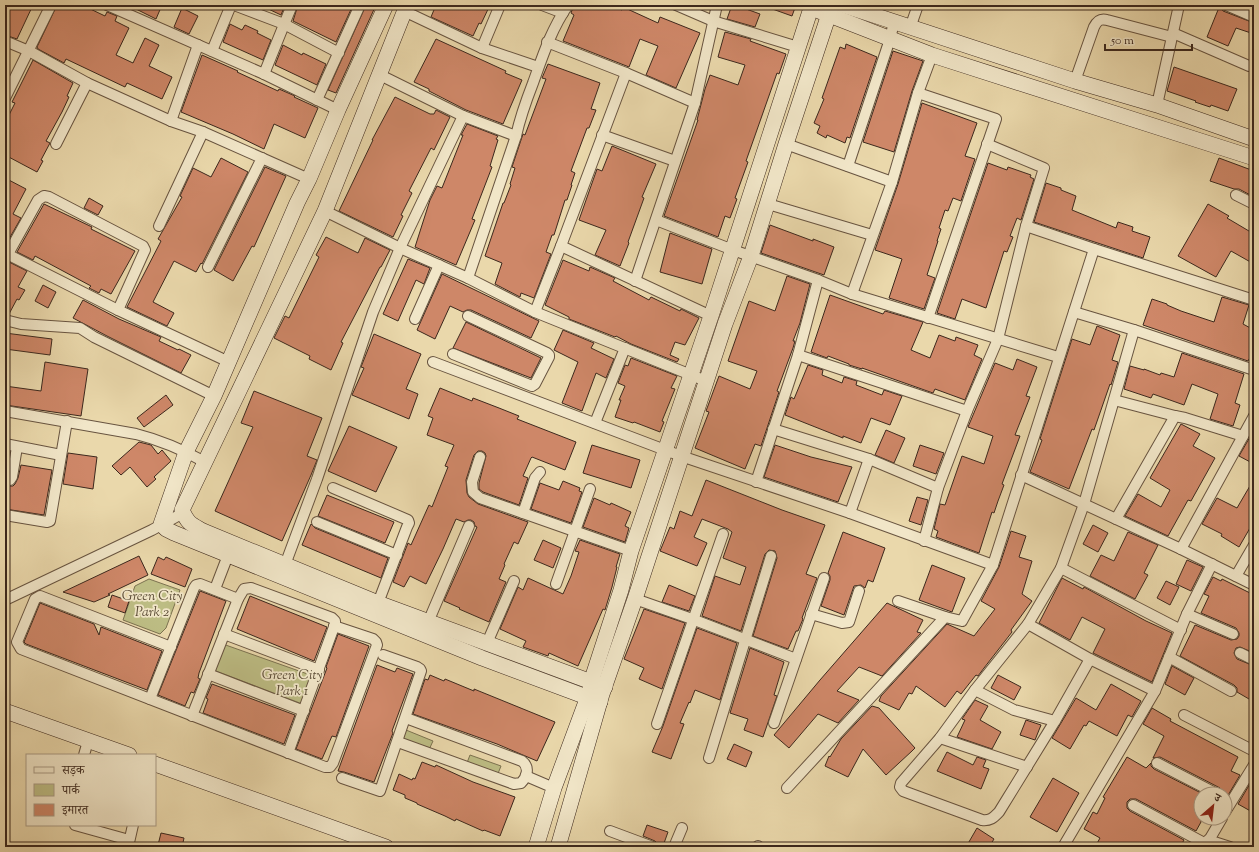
<svg xmlns="http://www.w3.org/2000/svg" width="1259" height="852" viewBox="0 0 1259 852" font-family="'Sorts Mill Goudy','Noto Serif Devanagari',serif">
<rect width="100%" height="100%" fill="#ead8ab"/>
<filter id="stains"><feTurbulence type="fractalNoise" baseFrequency=".005" numOctaves="4"/><feColorMatrix values="0 0 0 0 .2 0 0 0 0 .09 0 0 0 0 .02 0 0 0 .5 -.17"/></filter>
<radialGradient id="worn" r=".72"><stop offset=".6" stop-color="#630" stop-opacity="0"/><stop offset="1" stop-color="#630" stop-opacity=".3"/></radialGradient>
<g fill="#bdbd84" stroke="#7c7250">
<path d="M149 579 180 590 166 628 160 634 123 620 135 586Z"/>
<path d="M220 643 316 677 305 705 211 669Z"/>
<path d="M406 730 433 741 427 754 400 743Z"/>
<path d="M470 755 501 766 495 781 465 768Z"/>
</g>
<g fill="#ce8768" stroke="#3c281d">
<path d="M5 5H33L17 39 5 35Z"/>
<path d="M57 5H76L83 8 84 6 105 16 107 12 117 16 115 21 129 28 116 55 133 63 145 38 159 45 149 66 172 77 162 99 127 83 125 87 66 59 64 63 38 49 37 47Z"/>
<path d="M128 5H162L156 19Z"/>
<path d="M260 5H285L281 15Z"/>
<path d="M298 5H353L336 42 293 21Z"/>
<path d="M366 5H376L336 93 328 90Z"/>
<path d="M436 5H490L481 24 479 23 473 36 431 17Z"/>
<path d="M574 5H607L622 10 623 7 658 23 660 17 700 33 676 88 646 75 658 46 640 39 629 67 563 41 574 15 571 13Z"/>
<path d="M732 5H735L760 14 755 27 727 19Z"/>
<path d="M764 5H796L792 16 764 6Z"/>
<path d="M1220 5 1223 11 1254 23V34L1236 28 1228 46 1207 37Z"/>
<path d="M182 8 198 16 189 34 174 27Z"/>
<path d="M230 24 242 30 245 25 258 31 257 33 271 40 263 60 223 42Z"/>
<path d="M725 32 751 39 750 41 786 54 779 74 777 73 746 161 748 162 735 198 737 199 730 218 725 216 718 237 664 216 698 120H697L705 89 710 75 738 85 745 65 718 57Z"/>
<path d="M436 39 506 71 505 73 522 80 503 124 466 110 429 91V89L414 82Z"/>
<path d="M846 44 877 57 850 138 847 137 845 143 827 135 826 138 817 133 820 126 814 123 824 99 822 98 840 47 845 49Z"/>
<path d="M283 45 302 55 303 53 326 64 317 85 275 65Z"/>
<path d="M893 51 923 61 912 91 894 152 863 142Z"/>
<path d="M202 55 238 71 237 72 278 91 279 89 295 96 294 97 318 108 305 138 274 124 264 149 233 134 181 112Z"/>
<path d="M33 60 73 83 67 96 69 97 62 112 46 141 50 143 41 160 43 161 37 172 5 155V123L15 103 12 102Z"/>
<path d="M548 64 600 83 591 109 596 110 589 128H587L571 171 575 173 571 185H572L567 200H565L554 235H552L546 252 551 254 534 298 521 293 520 297 495 284 502 263 485 256 503 203H504L511 185 510 184 515 168 512 167 523 134 525 135 546 79 542 78Z"/>
<path d="M1174 67 1237 89 1228 111 1211 105 1210 107 1195 102 1196 101 1167 91Z"/>
<path d="M395 97 430 114H434L436 110 450 117 434 150 431 148 409 191 412 193 401 215 403 216 393 237 339 211 373 140H372Z"/>
<path d="M922 103 977 123 965 156 975 159 961 201 953 198 948 211 945 210 939 228 941 229 937 241H938L927 275 935 278 924 309 889 298 902 259 875 250 898 184Z"/>
<path d="M467 124 498 136 496 139 498 140 490 166 492 167 472 219 475 220 456 265 415 247 430 200 437 186 442 188 463 135H461Z"/>
<path d="M612 146 656 164 642 197 644 198 628 242 629 243 620 266 595 255 606 230 579 220 597 169 602 171Z"/>
<path d="M221 158 248 172 202 264 201 263 196 272 174 261 153 302 174 313 167 326 127 307 161 241 158 239 182 197 180 196 193 168 211 177Z"/>
<path d="M1219 158 1254 171V197L1239 189H1234L1210 181Z"/>
<path d="M988 163 1007 170 1008 167 1031 175 1030 177 1034 179 1021 220 1017 218 1010 236 1013 237 1007 252 1004 251 986 308 962 299 955 319 937 313Z"/>
<path d="M265 167 286 176 254 247 252 246 233 281 214 270Z"/>
<path d="M5 178 26 189 13 214 21 218 5 246Z"/>
<path d="M1046 183 1061 188V190L1076 196 1072 210 1116 228 1118 222 1133 227 1132 231 1150 237 1143 258 1034 222Z"/>
<path d="M89 198 103 206 98 215 84 208Z"/>
<path d="M44 204 92 227 91 229 135 251 111 294 101 289 99 293 89 288 91 286 35 256 33 260 17 252Z"/>
<path d="M1208 204 1229 216 1227 218 1254 234V264L1231 251 1216 277 1178 256Z"/>
<path d="M770 225 813 241V239L834 247 824 275 761 253Z"/>
<path d="M670 233 712 249 702 284 660 272Z"/>
<path d="M326 237 358 253 365 238 390 250 381 267H380L341 342 343 343 331 370 309 359 310 356 274 338 285 316 289 318 319 257 316 255Z"/>
<path d="M408 259 430 268 424 284 416 280 398 321 383 314Z"/>
<path d="M5 260 27 271 18 287 25 290 19 300 17 299 9 314H5Z"/>
<path d="M563 260 589 271 590 267 615 278 613 281 649 300 651 297 680 311 681 309 699 318 685 345 675 342 670 355 679 359 677 362 631 344 616 336 615 337 569 319V317L545 305Z"/>
<path d="M442 274 539 321 531 338 471 310H467L463 312 450 306 435 339 417 330Z"/>
<path d="M787 276 810 284 800 323 793 341H795L793 348 777 391 779 392 761 446 755 444 745 469 695 448 709 412 706 411 719 376 750 389 757 371 728 361 749 301 775 311Z"/>
<path d="M43 285 56 292 48 308 35 301Z"/>
<path d="M830 295 883 314 885 311 923 322 911 350 930 358 939 335 955 341 956 337 978 345 974 355 982 359 965 400 935 389 933 393 862 368V369L849 365V364L828 356 827 358 811 352Z"/>
<path d="M1222 297 1249 305 1243 324 1254 330V361L1249 359 1248 361 1143 325 1152 299 1167 304V305L1181 311 1214 322Z"/>
<path d="M83 300 119 319 161 337 159 341 178 350 179 349 191 355 181 373 107 336 73 318Z"/>
<path d="M466 322 541 358 531 378 453 348Z"/>
<path d="M1097 326 1120 335 1112 360 1118 362 1111 385 1110 384 1094 430 1092 429 1069 489 1030 472 1042 440 1040 439 1072 339 1090 345Z"/>
<path d="M563 330 594 343 591 348 614 359 606 378 596 373 582 411 562 403 578 362 554 350Z"/>
<path d="M5 333 52 339 50 355 5 349Z"/>
<path d="M374 334 421 354 406 389 418 394 409 419 352 395 364 368 361 367Z"/>
<path d="M1182 353 1244 374 1235 403 1240 405 1233 426 1210 419 1218 394 1192 384 1184 405 1153 394 1151 398 1124 389 1130 366 1144 370V369L1160 375 1161 373 1174 377Z"/>
<path d="M631 358 677 376 671 388 675 389 662 421 664 422 660 432 634 422 633 423 615 417 621 400H619L625 386 618 383 625 365 628 366Z"/>
<path d="M1017 359 1037 367 1026 396 1030 397 1015 435 1020 436 1002 484 1004 485 998 501 994 513 992 512 979 553 936 537 938 531 934 529 940 504 945 505 962 456 984 464 993 436 968 427 995 363 1013 370Z"/>
<path d="M45 362 88 369 81 416 5 405V386L41 391Z"/>
<path d="M808 365 823 370 822 375 842 383 844 377 857 381 856 385 882 395 884 390 902 396 890 425 871 418 861 443 843 436V438L785 415 791 397 794 399Z"/>
<path d="M440 388 472 401 473 398 499 408 519 416 517 419 576 442 565 470 532 457 531 458 523 476 528 478 519 505 483 492 479 489V483L486 456 485 453 482 451H478L474 455 466 480 467 493 469 497 478 504 528 522 518 544 514 542 504 564 505 565 499 579 506 582 489 622 459 609 460 608 444 601 477 527 475 526 474 522 471 520H468L464 522 456 519 443 549 426 584 410 576 404 587 393 582 408 543 411 545 429 505 432 507 448 467 445 466 454 445 427 435 433 418 428 416Z"/>
<path d="M254 391 322 418 307 456 317 460 311 475 282 541 215 511 253 427 241 423Z"/>
<path d="M166 395 173 405 144 427 137 418Z"/>
<path d="M1181 424 1200 434 1193 446 1215 458 1191 501 1188 500 1168 536 1125 516 1138 494 1161 507 1170 490 1150 478Z"/>
<path d="M349 426 397 447 376 492 328 471Z"/>
<path d="M886 430 905 438 894 463 875 455Z"/>
<path d="M1254 430V464L1239 456Z"/>
<path d="M139 442 151 445 158 454 162 450 171 461 154 477 156 479 147 487 130 467 121 475 112 466Z"/>
<path d="M592 445 640 460 631 488 583 473Z"/>
<path d="M775 445 811 457 852 467 838 502 764 477Z"/>
<path d="M920 445 944 453 936 474 913 466Z"/>
<path d="M68 453 97 457 93 489 63 484Z"/>
<path d="M21 465 52 470 44 515 5 509V486H13L15 484 18 478Z"/>
<path d="M1254 479V523L1251 529 1250 528 1239 547 1221 536 1222 534 1202 524 1217 498 1237 508Z"/>
<path d="M706 480 782 510 825 525 806 574 817 578 802 618 803 619 798 631H796L788 649 753 636 777 558 775 551 769 550 765 554 741 631 702 616 715 576 740 585 746 567 723 558 732 532 728 529 702 519 694 537 707 543 697 566 660 551 670 527 674 529 680 511 692 516Z"/>
<path d="M563 481 580 488 579 491 582 492 571 523 531 509 540 483 559 490Z"/>
<path d="M327 495 394 522 385 543 318 516Z"/>
<path d="M917 497 928 500 921 525 909 521Z"/>
<path d="M594 498 610 505 611 503 631 512 625 526 629 528 625 542 583 527Z"/>
<path d="M311 524 315 528 388 558 381 578 302 545Z"/>
<path d="M1093 525 1108 533 1098 552 1083 544Z"/>
<path d="M1011 531 1026 536 1019 557 1032 561 1022 594 1032 601 1011 630 1012 632 984 668 978 676 976 675 961 694 957 691 945 707 916 686 912 694 909 693 899 710 879 701 881 696 947 624 974 636 995 609 981 601 999 567Z"/>
<path d="M843 532 885 548 873 582 868 580 865 588 861 585 854 586 844 615 821 606 830 580V576L828 573Z"/>
<path d="M1128 532 1158 545 1144 573 1148 575 1135 599 1090 576 1101 555 1114 561Z"/>
<path d="M543 540 561 548 553 568 534 560Z"/>
<path d="M580 540 620 554 616 567H617L612 587 605 610 603 609 578 666 549 653 548 656 523 647 526 641 500 629 518 587 523 590 528 578 563 594 571 576 579 552 575 551Z"/>
<path d="M139 556 148 575 108 594 110 595 94 602 63 592Z"/>
<path d="M158 557 164 560 166 557 192 569 185 587 151 574Z"/>
<path d="M1187 560 1203 567 1191 591 1176 584Z"/>
<path d="M932 565 965 578 952 612 919 600Z"/>
<path d="M1213 577 1221 581 1222 579 1254 595V653L1240 647 1236 648 1234 653 1237 659 1254 666V699L1251 697 1249 699 1237 692V688L1234 685 1180 656 1195 625 1231 640 1237 639 1239 636V633L1236 628 1201 613 1209 596 1204 594Z"/>
<path d="M1062 578 1083 589 1084 587 1146 621 1172 633 1152 682 1093 653 1105 629 1082 617 1070 640 1039 623Z"/>
<path d="M1166 581 1179 587 1170 605 1157 598Z"/>
<path d="M669 585 695 596 689 611 662 602Z"/>
<path d="M200 591 226 601 199 673 198 678 200 679 194 693 191 692 185 706 158 695Z"/>
<path d="M112 595 129 601 125 613 108 607Z"/>
<path d="M250 596 327 627 314 661 237 629Z"/>
<path d="M40 603 94 624 99 635 101 627 162 651 147 690 26 644 24 642Z"/>
<path d="M887 603 923 620 917 632 921 633 882 676 859 667 837 691 859 700 838 723 818 714 789 748 774 735 820 680Z"/>
<path d="M644 609 685 623 662 689 639 679 644 668 624 659Z"/>
<path d="M697 628 737 643 720 700 695 690 690 703 689 702 680 723 684 724 671 759 652 752 663 726Z"/>
<path d="M338 634 369 646 336 737 332 736 322 759 296 749 327 668 326 667Z"/>
<path d="M750 648 784 662 774 695 777 696 763 737 744 730 748 719 730 713Z"/>
<path d="M377 665 395 672 397 668 413 674 392 731 393 733 374 782 344 772 338 771Z"/>
<path d="M1172 666 1194 678 1185 695 1165 684Z"/>
<path d="M430 675 444 681 445 679 474 691V689L555 722 537 761 497 744 413 714 425 679 428 680Z"/>
<path d="M998 675 1021 687 1014 700 991 688Z"/>
<path d="M212 684 295 715 284 744 203 713 208 699 206 698Z"/>
<path d="M1111 684 1141 701 1132 717 1128 715 1117 736 1089 721 1086 726 1084 725 1070 749 1052 738 1076 698 1096 710Z"/>
<path d="M975 700 988 706 980 720 1001 732 992 749 957 737 965 720 962 719Z"/>
<path d="M872 706 879 708 915 748 912 751 886 775 863 749 848 777 825 766 829 756 830 757 841 739Z"/>
<path d="M1152 708 1171 719 1170 721 1238 757 1231 771 1240 775 1227 797 1220 788 1160 757 1153 758 1164 736 1143 724Z"/>
<path d="M1026 720 1041 725 1035 740 1020 735Z"/>
<path d="M734 744 752 752 746 767 727 759Z"/>
<path d="M947 752 973 765 977 757 986 760 983 767 989 769 981 789 937 771Z"/>
<path d="M1127 757 1146 768 1151 763V766L1154 769 1203 794H1201V822L1196 831 1136 799H1130L1127 802V808L1130 811 1184 840 1180 847H1095L1100 838 1084 829 1093 812 1097 814 1105 798 1103 797Z"/>
<path d="M422 762 435 767 436 765 473 782 515 797 500 836 484 830 483 831 456 819 455 821 445 816 417 804V803L405 798V795L393 790 399 774 412 780 413 778 415 779Z"/>
<path d="M1053 778 1079 793 1057 832 1030 817Z"/>
<path d="M1251 782 1254 783V813L1238 804Z"/>
<path d="M647 825 668 832 663 846 659 845 655 841 643 836Z"/>
<path d="M977 828 994 839 989 847H966Z"/>
<path d="M161 833 184 838 182 847H165L158 845Z"/>
</g>
<g fill="none" stroke-linecap="round" stroke-linejoin="round">
<defs>
<g id="street">
<path d="M107 5 264 74 338 110"/>
<path d="M234 5 284 24 339 53"/>
<path d="M542 5 563 13"/>
<path d="M676 5 713 21 798 47"/>
<path d="M1226 5 1254 17"/>
<path d="M404 11 482 48 538 67"/>
<path d="M910 28 918 5"/>
<path d="M1173 33 1249 66"/>
<path d="M5 41 29 51 87 83 171 121 203 132 309 179"/>
<path d="M547 42 626 73 695 103"/>
<path d="M482 48 500 5"/>
<path d="M212 51 231 5"/>
<path d="M626 73 561 246 711 316"/>
<path d="M264 74 292 5"/>
<path d="M378 74 463 116 516 136"/>
<path d="M1075 81 1094 27C1097 21 1100 18 1107 20L1172 37"/>
<path d="M918 93 996 119 928 318"/>
<path d="M5 98 51 5"/>
<path d="M317 100 360 5"/>
<path d="M1157 105 1179 5"/>
<path d="M171 121 198 45"/>
<path d="M602 135 675 161"/>
<path d="M56 144 87 83"/>
<path d="M786 144 892 182"/>
<path d="M848 166 890 39 894 22"/>
<path d="M1236 195 1254 204"/>
<path d="M768 204 872 235"/>
<path d="M325 211 400 248 468 278 535 312 706 381"/>
<path d="M656 220 733 250 818 280 852 294 1058 357"/>
<path d="M159 226 203 132"/>
<path d="M1026 226 1094 249 1254 300"/>
<path d="M5 253 118 310 229 362"/>
<path d="M8 254 38 200 44 196 49 197 143 246 145 250 144 252 118 310"/>
<path d="M208 267 262 158"/>
<path d="M468 278 516 136C520 118 526 101 533 83 543 55 551 30 568 5"/>
<path d="M818 280 798 355 967 411"/>
<path d="M635 281 695 103 717 5"/>
<path d="M852 294 892 182 918 93 932 55"/>
<path d="M535 312 561 246"/>
<path d="M1074 312 1134 330 1254 370"/>
<path d="M415 319 439 265"/>
<path d="M5 320 21 324 80 328 94 337 214 396"/>
<path d="M453 354 532 386 535 384 549 357V355L547 353 468 316"/>
<path d="M433 362 681 456 850 513 993 565"/>
<path d="M1114 400 1175 416"/>
<path d="M5 411 136 434C160 440 183 450 205 462"/>
<path d="M595 423 625 348"/>
<path d="M773 429 869 459 938 488"/>
<path d="M5 444 61 455"/>
<path d="M480 457 472 482 473 492 480 498 523 513 631 551"/>
<path d="M1021 475 1181 549 1254 585"/>
<path d="M5 480H10L12 477 17 447"/>
<path d="M756 482 798 355"/>
<path d="M333 488 408 520 409 523 407 527 378 603"/>
<path d="M523 513 535 478 540 472"/>
<path d="M850 513 869 459"/>
<path d="M5 515 47 522 50 521 67 421"/>
<path d="M1116 519 1175 416 1185 418 1243 436"/>
<path d="M317 522 397 555"/>
<path d="M924 541 938 488 967 411 998 339 1026 226 1044 168 987 144"/>
<path d="M1181 549 1254 416"/>
<path d="M285 565 317 479 373 312 400 248 463 116"/>
<path d="M1061 568 1181 630"/>
<path d="M1236 576 1254 545"/>
<path d="M556 584 590 489"/>
<path d="M215 589 230 550"/>
<path d="M635 599 692 619 796 659"/>
<path d="M5 600 152 530 183 513"/>
<path d="M898 601 945 617"/>
<path d="M811 614 842 623 849 622 859 591"/>
<path d="M1187 614 1233 634"/>
<path d="M1028 624 1090 659 1155 691"/>
<path d="M426 627 469 526"/>
<path d="M224 634 319 670"/>
<path d="M487 643 514 581"/>
<path d="M171 647 40 596 35 599 17 642 21 649 325 767H330L333 763 377 645 376 642 373 639 334 626"/>
<path d="M1240 653 1254 660"/>
<path d="M1169 657 1231 691"/>
<path d="M1090 659 1055 721 999 812C994 817 991 821 982 820L903 791 900 787 901 783 940 738 975 690 1028 624 1061 568 1084 504 1134 330"/>
<path d="M208 674 304 711"/>
<path d="M975 690 1014 710 1055 721"/>
<path d="M150 699 194 588 196 585 200 584 238 599"/>
<path d="M1184 715 1254 751"/>
<path d="M192 716 238 599 244 589 251 588 332 618 335 621V624L288 753"/>
<path d="M774 723 824 578"/>
<path d="M657 724 723 534"/>
<path d="M940 738 1027 767"/>
<path d="M398 742 514 784 521 783C527 777 530 767 522 761L406 718"/>
<path d="M84 755 88 741"/>
<path d="M709 758 771 556"/>
<path d="M1157 763 1217 794"/>
<path d="M526 776 554 788"/>
<path d="M342 778 380 791 421 671 420 669 417 667 383 655"/>
<path d="M787 788 945 617 962 621 993 565 1094 249"/>
<path d="M1133 805 1206 844"/>
<path d="M1225 812 1254 765"/>
<path d="M75 825 129 840"/>
<path d="M610 831 653 847"/>
<path d="M1208 840 1230 847"/>
<path d="M128 847 133 825"/>
<path d="M674 847 682 828"/>
<path d="M757 847 758 846"/>
<path d="M1063 847 1155 691 1187 614 1212 564"/>
<path d="M1205 847 1222 818"/>
</g>
<g id="secondary">
<path d="M386 5 338 110 309 179 297 203 214 396 186 452 161 524 166 529 174 533 482 658 600 702"/>
<path d="M407 5 325 211 182 510C188 524 191 524 203 531L378 603 605 687"/>
<path d="M843 5 1075 81 1157 105 1254 139"/>
<path d="M819 11 932 55 1254 158"/>
<path d="M5 711 129 755"/>
<path d="M155 764 386 847"/>
<path d="M536 847 554 788 590 691 591 682 621 590 631 551 711 316 812 5"/>
<path d="M558 847 602 694 635 599 725 324 751 256 786 144 832 5"/>
</g>
</defs>
<use href="#street" stroke="#685440" stroke-width="12"/>
<use href="#secondary" stroke="#3c281d" stroke-width="16"/>
<use href="#street" stroke="#f1e6c8" stroke-width="10"/>
<use href="#secondary" stroke="#f1e6c8" stroke-width="15"/>
</g>
<g text-anchor="middle" dominant-baseline="central" stroke-width="3.5" stroke-linejoin="round" paint-order="stroke">
<g font-size="14" font-style="italic" fill="#5c4d37" stroke="#f1e6c8">
<text x="152" y="597">Green City<tspan x="152" dy="16">Park 2</tspan></text>
<text x="292" y="676">Green City<tspan x="292" dy="16">Park 1</tspan></text>
</g>
</g>
<rect width="1259" height="852" fill="none" stroke="#ead8ab" stroke-width="20"/>
<rect x="6" y="6" width="1247" height="840" fill="none" stroke="#3c281d" stroke-width="2"/>
<rect x="10" y="10" width="1239" height="832" fill="none" stroke="#3c281d"/>
<rect x="26" y="754" width="130" height="72" fill="#f1e6c8" stroke="#a99a84"/>
<rect x="34" y="767" width="20" height="6" fill="#f1e6c8" stroke="#a99a84"/>
<text x="62" y="774" font-size="12" fill="#3c281d">सड़क</text>
<rect x="34" y="784" width="20" height="12" fill="#bdbd84" stroke="#a99a84"/>
<text x="62" y="794" font-size="12" fill="#3c281d">पार्क</text>
<rect x="34" y="804" width="20" height="12" fill="#ce8768" stroke="#a99a84"/>
<text x="62" y="814" font-size="12" fill="#3c281d">इमारत</text>
<g transform="translate(1213 806) rotate(28)"><circle r="19" fill="#f1e6c8" stroke="#a99a84"/>
<path d="M0-3L7 15L0 10L-7 15Z" fill="#8f2418"/>
<text y="-6" font-size="11" font-weight="bold" text-anchor="middle" fill="#3c281d">उ</text>
</g>
<path d="M1105 44v6h87v-6" fill="none" stroke="#3c281d" stroke-width="2"/>
<text x="1111" y="44" font-size="12" fill="#3c281d" stroke="#f1e6c8" stroke-width="3" paint-order="stroke">50 m</text>
<rect width="100%" height="100%" filter="url(#stains)"/>
<rect width="100%" height="100%" fill="url(#worn)"/>
</svg>
